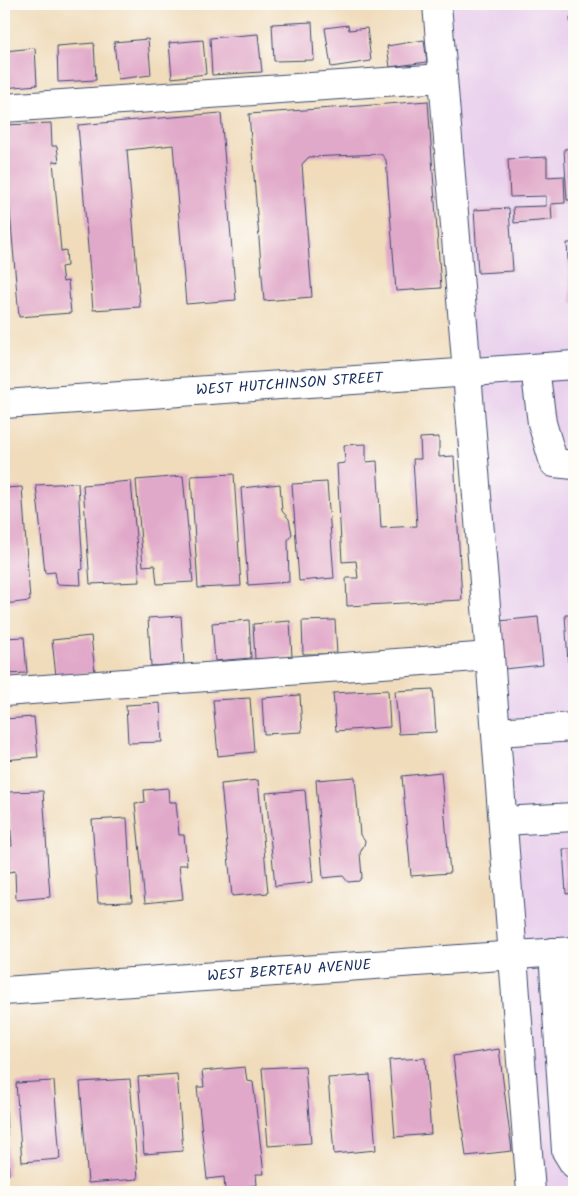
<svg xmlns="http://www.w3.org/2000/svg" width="578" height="1196" viewBox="0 0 578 1196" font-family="Kalam,sans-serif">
<rect width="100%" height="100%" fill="#fdfcf7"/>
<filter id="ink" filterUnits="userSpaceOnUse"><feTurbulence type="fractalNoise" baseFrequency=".02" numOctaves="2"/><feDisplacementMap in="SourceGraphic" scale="10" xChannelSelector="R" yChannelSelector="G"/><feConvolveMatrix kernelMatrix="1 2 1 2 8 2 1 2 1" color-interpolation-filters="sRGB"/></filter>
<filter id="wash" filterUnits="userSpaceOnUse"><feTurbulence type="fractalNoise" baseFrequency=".0096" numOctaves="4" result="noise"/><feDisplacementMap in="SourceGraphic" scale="20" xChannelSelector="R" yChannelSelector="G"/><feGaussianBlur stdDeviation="1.12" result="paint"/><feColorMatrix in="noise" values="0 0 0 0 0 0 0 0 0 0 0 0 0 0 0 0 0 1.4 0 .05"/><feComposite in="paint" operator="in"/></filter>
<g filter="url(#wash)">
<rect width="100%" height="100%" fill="#f0dcbb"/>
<path fill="#e9d1ed" d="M425 4H574V1192H523Z"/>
<g id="blocks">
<g fill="#e1a9c9">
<path d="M570 18H574V57H573Z"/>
<path d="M312 22 314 60 274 61 272 24Z"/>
<path d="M348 25 349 30 367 28 371 61 331 67 325 28Z"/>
<path d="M258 34 262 72 212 75 210 38Z"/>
<path d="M148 39 151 75 118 79 114 42Z"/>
<path d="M203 40 206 74 172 78 169 43Z"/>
<path d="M424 40 427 62 390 67 387 46Z"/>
<path d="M94 43 96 80 58 82 57 46Z"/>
<path d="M35 48 37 85 4 88V51Z"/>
<path d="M428 101 441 288 396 291 386 160 381 154 309 157 302 164 312 297 264 301 249 114Z"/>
<path d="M221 113 236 300 186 304 173 145 127 150 140 307 93 310 78 125Z"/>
<path d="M51 123 52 146H57L59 162 53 161 61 251 66 250 67 266 61 267 63 282 68 281 71 313 19 317 6 166 4 167V125Z"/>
<path d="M574 148V200H567L564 149Z"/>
<path d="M547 157V177L564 176 565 203 551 204 552 220 514 223 513 207 546 206V196L510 197 508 159Z"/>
<path d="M509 208 513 271 478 273 474 210Z"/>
<path d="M567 243H574V303H571Z"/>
<path d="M439 437V457L454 456 462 600 347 606 346 578H358L356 561 342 562 337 464 345 463 344 445 366 444V462L377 461 381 528 417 526 413 459H421L420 438Z"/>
<path d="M234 474 241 586 198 588 191 476Z"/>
<path d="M183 476 193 582 157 584 155 565 143 566 136 480Z"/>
<path d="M131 481 140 582 90 584 83 485Z"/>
<path d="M327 482 334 578 299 581 292 484Z"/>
<path d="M78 483 83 569 80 570 81 585 57 584 55 572 45 573 36 485Z"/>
<path d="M280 484 282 511 289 519 292 534 288 540 289 582 248 585 241 488Z"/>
<path d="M22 487 30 601 4 604V488Z"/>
<path d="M565 615H574V662H568Z"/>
<path d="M181 616 184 664 151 666 148 618Z"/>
<path d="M538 617 543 665 504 669 499 621Z"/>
<path d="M249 620 251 658 215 661 212 623Z"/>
<path d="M335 620 337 654H303L302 621Z"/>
<path d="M290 621 292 657 255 659 253 624Z"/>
<path d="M91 636 95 672 56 676 52 640Z"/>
<path d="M24 637 27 673 4 674V638Z"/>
<path d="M433 689 436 732 399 734 395 691Z"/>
<path d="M388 690 390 727 336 731 333 693Z"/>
<path d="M300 695 302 732 264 734 262 698Z"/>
<path d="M250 698 254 752 218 756 213 700Z"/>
<path d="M160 703 162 742 128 743 126 705Z"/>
<path d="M34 717 38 757 4 760V719Z"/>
<path d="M441 772 450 873 411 876 402 776Z"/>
<path d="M355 777 360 835 365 841 364 845 360 853 362 877 359 881 348 882 343 876 323 878 316 780Z"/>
<path d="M258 780 268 893 232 896 221 784Z"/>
<path d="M168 788 169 802H176L179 835H184L187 865H179L183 899 145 903 135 803 145 802 144 790Z"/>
<path d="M305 790 313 882 275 886 266 793Z"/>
<path d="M43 791 50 897 16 900 15 871 9 872 7 847 12 846 8 792Z"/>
<path d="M127 818 132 902 98 903 92 820Z"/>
<path d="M563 849H574V893L566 894Z"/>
<path d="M4 882H5L6 898 4 899Z"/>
<path d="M499 1049 512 1151 466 1156 453 1056Z"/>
<path d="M425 1058 431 1134 395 1137 389 1060Z"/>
<path d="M305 1066 311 1143 268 1146 262 1068Z"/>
<path d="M245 1067 247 1081 253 1082 264 1174H256L257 1185 225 1190 224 1177 207 1179 197 1087H204L202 1071Z"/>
<path d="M177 1074 183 1151 144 1154 138 1077Z"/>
<path d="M370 1075 376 1150 334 1154 328 1078Z"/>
<path d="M130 1079 138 1179 88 1183 80 1082Z"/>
<path d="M54 1081 60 1159 22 1162 16 1083Z"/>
<path d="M4 1092H5L9 1175H4Z"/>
</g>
</g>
</g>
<g filter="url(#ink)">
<use href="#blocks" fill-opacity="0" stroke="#3b496c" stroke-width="1"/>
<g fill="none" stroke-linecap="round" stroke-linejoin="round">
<defs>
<g id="minor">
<path d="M437 4 490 656 531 1192"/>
<path d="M4 108 443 78"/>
<path d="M535 368 542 423 554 463 574 465"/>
<path id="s1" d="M4 404 574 365"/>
<path d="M4 692 490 656"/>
<path d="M496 732 574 727"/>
<path d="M503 821 574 817"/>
<path d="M553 952 566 1151 574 1164"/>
<path id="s2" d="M4 991 574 951"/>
</g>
</defs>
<use href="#minor" stroke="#3b496c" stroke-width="30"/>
<use href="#minor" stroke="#fff" stroke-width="28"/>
</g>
</g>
<g text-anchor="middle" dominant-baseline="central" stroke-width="4" stroke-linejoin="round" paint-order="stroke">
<g font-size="15" fill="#1b2f5e" stroke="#fdfcf7">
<text stroke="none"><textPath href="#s1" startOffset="286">WEST HUTCHINSON STREET</textPath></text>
<text stroke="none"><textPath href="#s2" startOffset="286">WEST BERTEAU AVENUE</textPath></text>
</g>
</g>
<rect width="578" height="1196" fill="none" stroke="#fdfcf7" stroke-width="20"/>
</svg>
